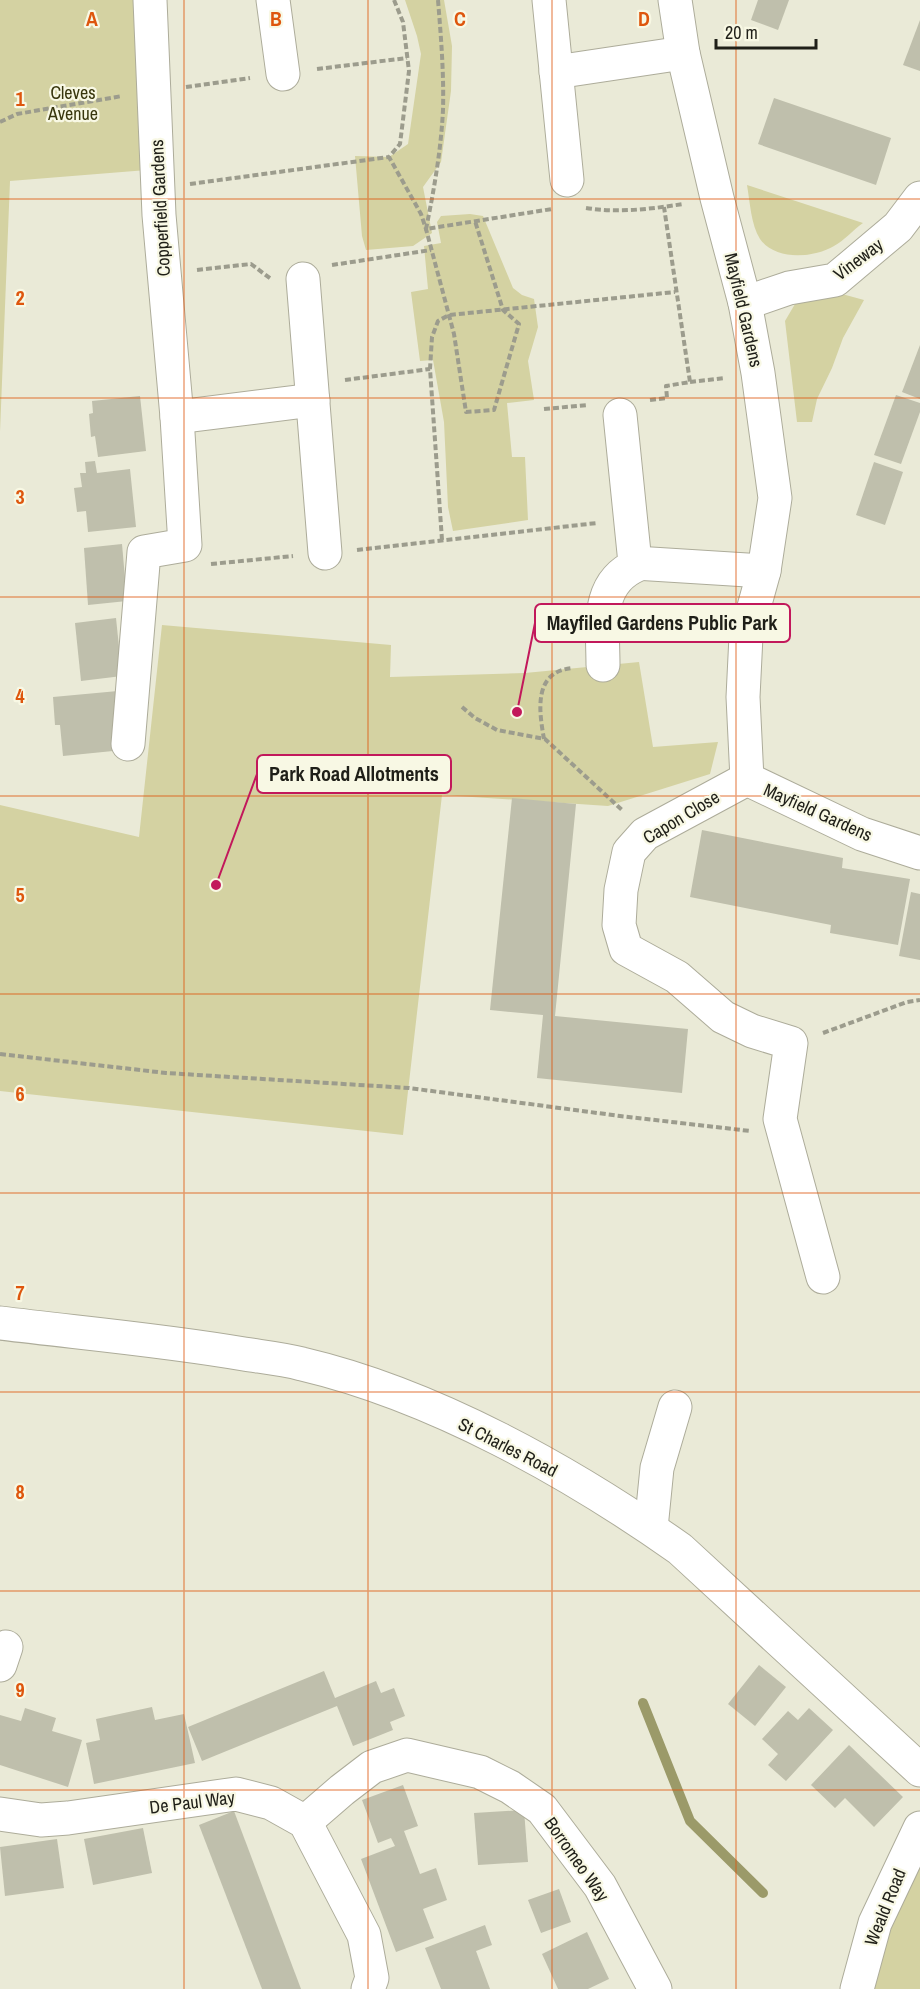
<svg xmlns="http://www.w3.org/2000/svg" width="920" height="1989" viewBox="0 0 920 1989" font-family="'Archivo Narrow',sans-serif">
<rect width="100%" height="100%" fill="#eaead7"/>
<g fill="#d4d2a2">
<path d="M0 0H141L147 170 10 181 0 432Z"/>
<path d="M405 0H444L452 46 451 91 441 162 423 187 432 233 413 246 366 250 362 236 355 156 389 157 408 144 421 54 417 36Z"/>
<path d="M747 185 863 223C853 230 844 241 834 246 814 258 775 261 760 239 751 225 750 202 747 185Z"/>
<path d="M470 214 483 216 513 288 522 295 534 299 538 327 528 361 534 400 507 403 512 457H525L528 520 453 531 448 507 444 422 433 360 420 361 411 292 428 289 424 246 441 243 437 222 441 216Z"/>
<path d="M831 291 864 300 843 338 832 368 817 399 812 422H797L785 321 795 304 810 296Z"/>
<path d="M162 625 391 645 390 677 525 673 639 662 653 747 718 742 710 774 608 806 442 795 403 1135 0 1091V805L139 837Z"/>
<path d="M920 1828V1989H857Z"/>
</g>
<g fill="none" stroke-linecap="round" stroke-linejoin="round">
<path stroke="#9b9a69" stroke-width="10" d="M643 1703 690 1821 763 1893"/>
</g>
<g fill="#bfbfac">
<path d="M758 0H789L778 30 751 20Z"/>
<path d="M920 20V71L903 65Z"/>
<path d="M774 98 891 138 876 185 758 144Z"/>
<path d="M920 345V399L902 392Z"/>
<path d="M896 395 920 403V412L901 464 874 455Z"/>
<path d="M140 396 146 451 98 457 95 436 91 437 89 414 93 413 92 401Z"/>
<path d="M95 461 97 473 130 469 136 527 88 532 86 511 77 512 74 488 82 487 80 473H86L85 462Z"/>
<path d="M874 462 903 472 885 525 856 515Z"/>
<path d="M122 544 127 601 88 605 84 548Z"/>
<path d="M116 618 122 676 81 681 75 623Z"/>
<path d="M118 691 123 750 63 756 60 725H55L53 697Z"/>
<path d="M512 798 576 804 555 1016 688 1029 682 1093 537 1078 543 1015 490 1010Z"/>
<path d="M702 830 843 858 842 868 910 879 898 945 830 933 831 925 690 897Z"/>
<path d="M911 892 920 894V960L899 956Z"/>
<path d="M759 1665 786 1687 755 1726 728 1704Z"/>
<path d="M324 1671 335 1698 376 1681 381 1693 394 1688 405 1716 390 1722 393 1730 353 1746 337 1706 202 1761 188 1727Z"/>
<path d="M152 1707 155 1720 184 1714 195 1763 94 1784 86 1743 100 1740 96 1719Z"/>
<path d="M25 1708 56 1718 52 1731 82 1740 68 1787 0 1765V1715L21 1721Z"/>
<path d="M809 1708 833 1730 786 1781 768 1765 778 1754 762 1739 788 1711 798 1720Z"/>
<path d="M849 1745 903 1797 874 1827 845 1798 835 1808 811 1785Z"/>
<path d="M403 1785 418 1826 404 1831 420 1874 436 1868 447 1900 423 1909 434 1938 396 1952 361 1859 395 1846 391 1838 378 1843 362 1800Z"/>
<path d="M524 1810 528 1862 478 1865 474 1813Z"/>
<path d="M234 1811 301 1989H262L199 1825Z"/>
<path d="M143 1828 152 1873 93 1885 84 1839Z"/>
<path d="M57 1839 64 1888 5 1896 0 1847Z"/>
<path d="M559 1889 571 1922 541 1933 528 1900Z"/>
<path d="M485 1925 492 1945 476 1951 490 1989H441L425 1948Z"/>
<path d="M587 1932 609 1979 588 1989H558L542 1954Z"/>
</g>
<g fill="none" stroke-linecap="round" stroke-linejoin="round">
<defs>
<g id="minor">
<path d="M273 0 283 74"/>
<path d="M549 0 567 180"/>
<path d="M675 0 683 53 717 198 745 303 758 373 775 498 764 571 746 636 743 697 747 779 862 834 920 853"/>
<path d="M556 72 683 53"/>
<path d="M303 279 325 553"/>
<path d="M745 303 789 288 835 280 898 227 920 198"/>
<path d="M177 417 313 400"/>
<path d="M635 563 764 571"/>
<path d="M603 665C603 627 595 583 637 565L635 563 620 415"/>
<path d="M128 744 144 552 185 545 177 417 159 215 150 0"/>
<path d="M747 779 645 834 629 852 621 890 619 925 626 949 677 977 723 1017 752 1031 791 1043 780 1119 823 1277"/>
<path d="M0 1323C81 1333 163 1340 244 1354 263 1357 283 1359 302 1364 434 1395 571 1472 680 1549L920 1770"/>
<path d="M651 1528 657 1468 675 1407"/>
<path d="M0 1665 6 1647"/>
<path d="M0 1814 41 1820 68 1818 236 1794 271 1803 305 1822 364 1935 372 1978 368 1989"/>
<path d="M305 1822 342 1790 372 1767 407 1755 480 1772 510 1787 542 1809 600 1886 655 1989"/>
<path d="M857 1989 875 1923 920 1828"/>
</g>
</defs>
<use href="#minor" stroke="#adac9a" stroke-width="35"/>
<g stroke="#9c9c8d" stroke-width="4" stroke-dasharray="6 3" stroke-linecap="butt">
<path d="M394 0 403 22 409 71 400 144 389 157 421 214 426 229 454 334 466 412 494 410 519 324 503 310 475 221"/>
<path d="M438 0C441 37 444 74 443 110 441 150 434 190 426 229L552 209"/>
<path d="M317 69 407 58"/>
<path d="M186 87 250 78"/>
<path d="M0 122 17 114 122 96"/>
<path d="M190 184 389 157"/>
<path d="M586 208C618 213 652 209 683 204"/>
<path d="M332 265 431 250"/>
<path d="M197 270 251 264 271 279"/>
<path d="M345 380 430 369"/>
<path d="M690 382 725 378"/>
<path d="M650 400 667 398 666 386 690 382 664 207"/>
<path d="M544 409 588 405"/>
<path d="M442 540 430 369 432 337 438 321 449 315 675 292"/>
<path d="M357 550 597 523"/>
<path d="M211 564 293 556"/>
<path d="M462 707 475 718 497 730 545 739 622 810"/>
<path d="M544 739C539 711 533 672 572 668"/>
<path d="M823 1033 907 1002 920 1000"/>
<path d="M0 1054 166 1073 409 1088 620 1116 750 1131"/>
</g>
<use href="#minor" stroke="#fff" stroke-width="33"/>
</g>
<path fill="none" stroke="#de560d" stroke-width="1.5" stroke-opacity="0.55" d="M184 0V1989M368 0V1989M552 0V1989M736 0V1989M0 199H920M0 398H920M0 597H920M0 796H920M0 994H920M0 1193H920M0 1392H920M0 1591H920M0 1790H920"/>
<g text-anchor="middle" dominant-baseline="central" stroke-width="4.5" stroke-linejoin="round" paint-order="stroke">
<g font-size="18" fill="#38360d" stroke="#f8f8e4">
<text x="73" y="92">Cleves<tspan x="73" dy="21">Avenue</tspan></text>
</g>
<g font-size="18" fill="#1f1f18" stroke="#f8f8e4">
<text transform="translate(160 208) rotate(-93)">Copperfield Gardens</text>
<text transform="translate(858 259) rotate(-37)">Vineway</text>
<text transform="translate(744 310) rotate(77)">Mayfield Gardens</text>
<text transform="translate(818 812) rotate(24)">Mayfield Gardens</text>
<text transform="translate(681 817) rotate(-31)">Capon Close</text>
<text transform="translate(508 1447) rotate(27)">St Charles Road</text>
<text transform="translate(192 1802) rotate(-7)">De Paul Way</text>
<text transform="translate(577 1859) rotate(55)">Borromeo Way</text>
<text transform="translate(885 1907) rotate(-68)">Weald Road</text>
</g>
</g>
<g font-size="20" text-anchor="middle" font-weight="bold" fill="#de560d" stroke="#f8f8e4" stroke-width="4.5" stroke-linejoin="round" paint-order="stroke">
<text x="92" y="26">A</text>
<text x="276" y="26">B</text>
<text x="460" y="26">C</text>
<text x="644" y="26">D</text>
<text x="20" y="106">1</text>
<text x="20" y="305">2</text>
<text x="20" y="504">3</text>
<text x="20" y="703">4</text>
<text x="20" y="902">5</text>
<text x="20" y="1101">6</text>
<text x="20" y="1300">7</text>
<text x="20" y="1499">8</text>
<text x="20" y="1697">9</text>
</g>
<path fill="none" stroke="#c2185b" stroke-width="2" d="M517 712L535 623M216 885L257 774"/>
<g fill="#c2185b" stroke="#f8f8e4" stroke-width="2">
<circle cx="517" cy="712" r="6"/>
<circle cx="216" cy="885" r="6"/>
</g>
<g fill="#f8f8e4" stroke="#c2185b" stroke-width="2">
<rect x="535" y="604" width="255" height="38" rx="6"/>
<rect x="257" y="755" width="194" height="38" rx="6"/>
</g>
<g font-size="20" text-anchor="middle" font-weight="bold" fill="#1f1f18">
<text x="662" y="630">Mayfiled Gardens Public Park</text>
<text x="354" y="781">Park Road Allotments</text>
</g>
<path d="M716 39v9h100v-9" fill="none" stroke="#1f1f18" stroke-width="3"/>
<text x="725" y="39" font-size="18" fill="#1f1f18" stroke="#f8f8e4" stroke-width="4.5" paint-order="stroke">20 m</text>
</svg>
